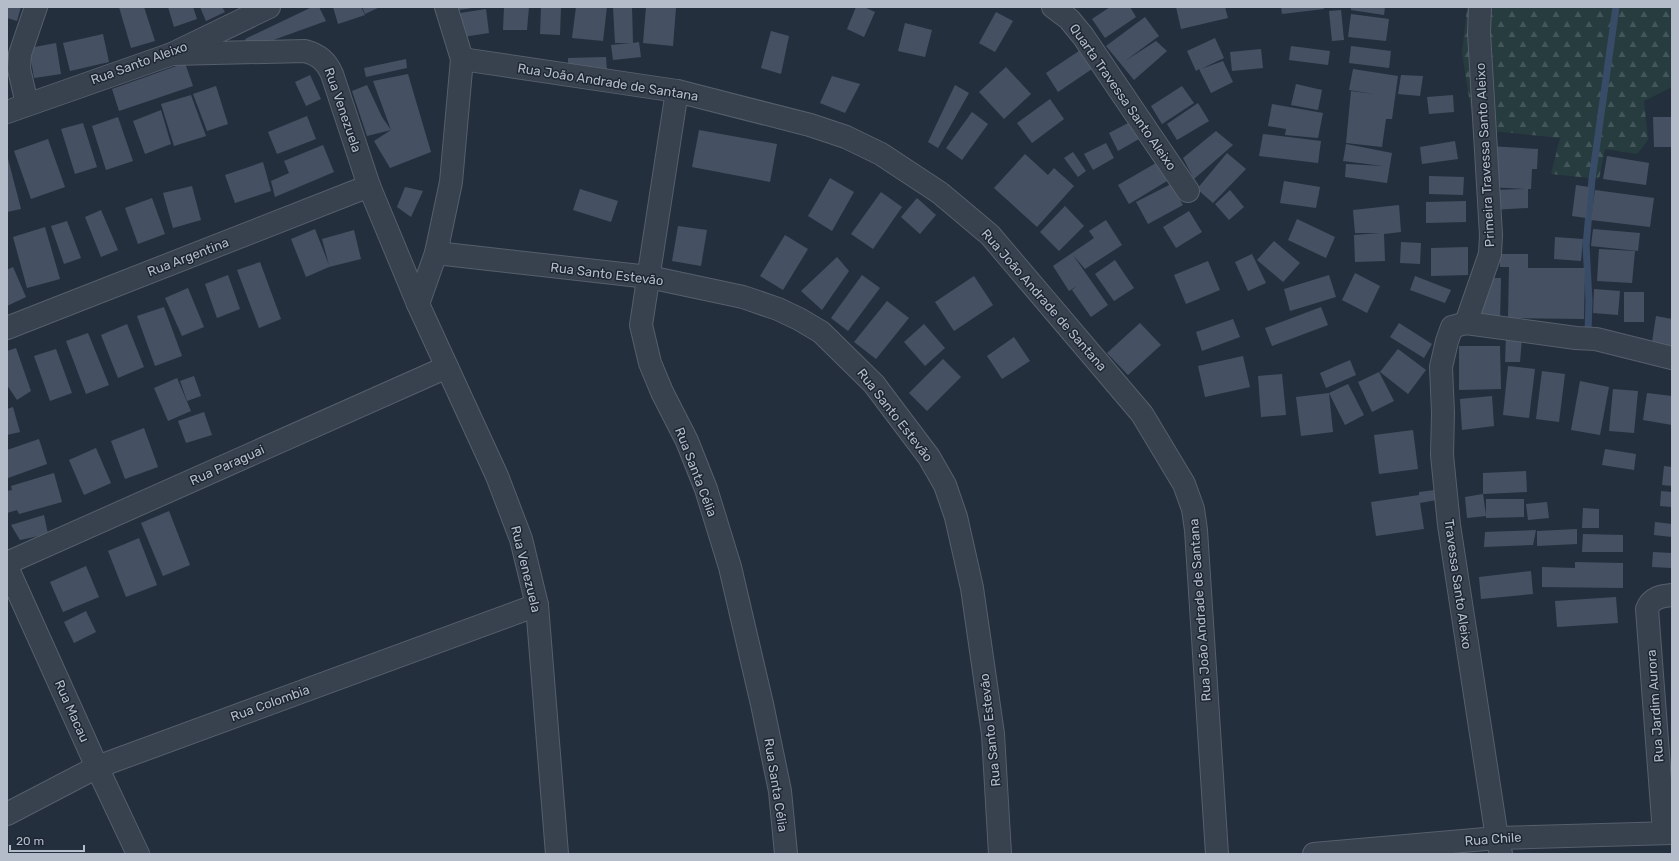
<svg xmlns="http://www.w3.org/2000/svg" width="1679" height="861" viewBox="0 0 1679 861" font-family="Rubik,sans-serif">
<defs>
<pattern id="forest-firs" width="22" height="20" patternUnits="userSpaceOnUse"><rect width="22" height="20" fill="#263c3f"/><path d="M5 1l3.5 6h-7zM16 11l3.5 6h-7z" fill="#435659"/></pattern>
</defs>
<rect width="100%" height="100%" fill="#242f3e"/>
<path fill="url(#forest-firs)" d="M1467 7H1672V87L1644 101 1648 140 1637 154 1605 149 1599 179 1551 174 1560 138 1474 129 1462 53Z"/>
<g fill="none" stroke-linecap="round" stroke-linejoin="round">
<path stroke="#394c67" stroke-width="7" d="M1590 336 1588 333 1589 300 1586 246 1592 179 1616 7"/>
</g>
<g fill="#455162">
<path d="M7 7H21L17 21 7 18Z"/>
<path d="M119 7H144L155 41 131 48Z"/>
<path d="M168 7H193L197 19 174 27Z"/>
<path d="M200 7H222L225 12 206 21Z"/>
<path d="M312 7H319L326 21 251 48 245 39Z"/>
<path d="M333 7H361L365 15 338 24Z"/>
<path d="M362 7H380L365 14Z"/>
<path d="M452 7H472V8L453 11Z"/>
<path d="M504 7H529L527 30H503Z"/>
<path d="M541 7H561L560 35 540 34Z"/>
<path d="M576 7H607L603 41 572 38Z"/>
<path d="M613 7H632L633 43 639 42 641 57 613 60 611 45 630 43H615Z"/>
<path d="M646 7 676 8 673 46 643 43Z"/>
<path d="M856 7H864L875 12 864 37 847 29Z"/>
<path d="M1110 7H1130L1136 17 1105 38 1092 19Z"/>
<path d="M1176 7H1225L1228 18 1181 29Z"/>
<path d="M1281 7H1324V9L1282 14Z"/>
<path d="M1351 7H1385L1384 15 1351 10Z"/>
<path d="M486 9 489 33 463 37 460 13Z"/>
<path d="M1341 10 1344 40 1332 41 1329 11Z"/>
<path d="M996 12 1013 21 995 52 979 43Z"/>
<path d="M1351 14 1389 19 1386 41 1348 37Z"/>
<path d="M1145 17 1159 36 1125 61 1156 41 1167 51 1134 80 1106 46Z"/>
<path d="M905 23 932 30 925 57 898 51Z"/>
<path d="M771 31 789 36 781 74 761 68Z"/>
<path d="M103 34 109 62 70 71 63 43Z"/>
<path d="M1215 38 1224 58 1201 69 1223 61 1233 82 1211 93 1199 69 1196 71 1187 51Z"/>
<path d="M56 43 61 74 34 78 29 48Z"/>
<path d="M1291 46 1330 51 1328 65 1289 60Z"/>
<path d="M1351 46 1391 51 1389 68 1349 63Z"/>
<path d="M1261 49 1263 68 1232 71 1230 52Z"/>
<path d="M1079 51 1092 69 1058 92 1046 73Z"/>
<path d="M606 57 607 71 568 72V58Z"/>
<path d="M406 59 407 68 366 77 364 68Z"/>
<path d="M185 63 193 86 119 111 112 89Z"/>
<path d="M1006 67 1031 94 1004 119 979 92Z"/>
<path d="M1353 69 1398 76 1392 119H1386L1382 147 1346 143 1351 91 1375 94 1349 90Z"/>
<path d="M408 74 431 152 390 168 374 141 391 130 367 136 352 91 367 85 382 117 391 130 373 81Z"/>
<path d="M310 75 321 99 306 106 295 82Z"/>
<path d="M1401 75 1423 76 1420 96 1398 94Z"/>
<path d="M832 76 860 84 845 113 820 103Z"/>
<path d="M1296 84 1322 90 1318 110 1291 105Z"/>
<path d="M955 85 969 93 938 148 928 142Z"/>
<path d="M216 86 228 124 207 131 193 94Z"/>
<path d="M1182 86 1194 103 1162 124 1151 106Z"/>
<path d="M191 95 206 136 174 146 161 104Z"/>
<path d="M1453 95 1454 112 1429 114 1427 97Z"/>
<path d="M1050 99 1064 119 1032 143 1017 123Z"/>
<path d="M1198 103 1209 121 1177 140 1167 124Z"/>
<path d="M1272 104 1323 113 1318 138 1285 135 1286 129 1268 126Z"/>
<path d="M161 110 171 144 145 154 133 121Z"/>
<path d="M972 112 988 124 962 160 946 148Z"/>
<path d="M307 116 316 139 277 154 268 132Z"/>
<path d="M118 117 133 161 106 170 92 126Z"/>
<path d="M1653 117H1672V147H1654Z"/>
<path d="M1130 122 1139 139 1118 151 1109 133Z"/>
<path d="M83 123 97 167 75 174 61 129Z"/>
<path d="M699 130 777 144 770 182 692 167Z"/>
<path d="M1216 131 1233 145 1194 179 1183 158Z"/>
<path d="M1263 134 1321 141 1318 163 1259 156Z"/>
<path d="M48 139 65 187 31 199 14 151Z"/>
<path d="M1455 141 1458 159 1422 164 1420 147Z"/>
<path d="M1106 143 1114 158 1093 170 1084 154Z"/>
<path d="M1346 144 1392 153 1387 183 1345 177 1346 164 1383 166 1343 161Z"/>
<path d="M323 145 334 172 275 197 271 181 289 173 284 161Z"/>
<path d="M1489 146 1538 149 1537 169H1532L1531 189H1528V208L1492 210 1491 190 1525 189 1489 187 1490 167H1500L1488 166Z"/>
<path d="M1073 152 1086 171 1078 177 1064 158Z"/>
<path d="M1227 153 1246 169 1213 203 1197 189Z"/>
<path d="M1025 154 1048 175 1054 168 1074 186 1037 227 994 188Z"/>
<path d="M7 155 21 209 7 212Z"/>
<path d="M1607 156 1649 163 1646 185 1603 179Z"/>
<path d="M263 162 271 191 235 203 225 175Z"/>
<path d="M1156 163 1167 181 1129 204 1118 185Z"/>
<path d="M1429 176 1464 177 1463 195 1429 194Z"/>
<path d="M830 178 854 192 832 231 808 216Z"/>
<path d="M1284 181 1320 187 1316 208 1280 203Z"/>
<path d="M1171 184 1183 205 1148 224 1136 202Z"/>
<path d="M1576 185 1589 187 1586 218 1572 216Z"/>
<path d="M192 186 201 220 173 228 163 193Z"/>
<path d="M405 187 423 191 411 217 397 207Z"/>
<path d="M580 189 618 201 611 222 573 210Z"/>
<path d="M1230 190 1244 207 1229 220 1215 204Z"/>
<path d="M1595 190 1654 198 1650 227 1591 220Z"/>
<path d="M881 192 902 207 873 249 851 234Z"/>
<path d="M152 198 165 234 138 244 125 208Z"/>
<path d="M917 198 936 215 920 234 901 217Z"/>
<path d="M1466 201V222L1426 223V202Z"/>
<path d="M1399 205 1401 232 1384 234 1385 261 1355 262 1354 235 1380 233H1355L1353 210Z"/>
<path d="M1065 206 1084 226 1059 251 1040 232Z"/>
<path d="M101 210 118 250 101 257 85 217Z"/>
<path d="M1189 211 1202 232 1176 248 1163 227Z"/>
<path d="M1297 219 1335 237 1326 258 1288 240Z"/>
<path d="M1106 220 1122 245 1085 269 1073 255 1108 305 1091 317 1072 290 1077 286 1069 291 1053 266 1094 238 1089 231Z"/>
<path d="M67 221 81 258 64 264 51 226Z"/>
<path d="M678 226 707 230 701 266 672 261Z"/>
<path d="M45 227 60 279 27 288 13 237Z"/>
<path d="M315 229 329 265 322 239 354 230 361 259 329 267 306 277 291 239Z"/>
<path d="M1593 229 1640 233 1638 251 1591 246Z"/>
<path d="M785 235 808 249 783 290 760 276Z"/>
<path d="M1555 237 1583 239 1581 261 1554 259Z"/>
<path d="M1274 241 1300 263 1283 282 1257 260Z"/>
<path d="M1401 242 1421 243 1420 264 1400 263Z"/>
<path d="M1468 247V275L1431 276V248Z"/>
<path d="M1599 249 1635 251 1632 283 1597 281Z"/>
<path d="M1252 254 1266 283 1248 291 1235 262Z"/>
<path d="M1500 254H1528V268H1585L1584 319 1508 318 1509 267H1500Z"/>
<path d="M837 257 849 271 822 310 801 291Z"/>
<path d="M1115 260 1134 288 1114 301 1095 274Z"/>
<path d="M1208 261 1220 290 1186 304 1174 275Z"/>
<path d="M260 262 281 319 259 328 237 270Z"/>
<path d="M13 267 26 297 7 306V270Z"/>
<path d="M1355 273 1380 286 1367 313 1342 300Z"/>
<path d="M228 275 240 309 217 318 205 284Z"/>
<path d="M862 275 880 288 848 331 831 318Z"/>
<path d="M1329 275 1336 297 1290 311 1284 289Z"/>
<path d="M974 276 993 305 954 331 935 302Z"/>
<path d="M1415 276 1451 290 1445 303 1410 290Z"/>
<path d="M1482 278H1501L1500 323H1482Z"/>
<path d="M188 288 204 327 182 336 165 298Z"/>
<path d="M1594 289 1620 291 1618 315 1593 313Z"/>
<rect x="1624" y="292" width="20" height="30"/>
<path d="M887 301 909 318 876 359 854 342Z"/>
<path d="M164 307 182 356 155 366 137 316Z"/>
<path d="M1321 307 1328 325 1272 346 1265 328Z"/>
<path d="M1656 316 1672 319V346L1652 342Z"/>
<path d="M1233 319 1240 337 1202 351 1196 332Z"/>
<path d="M1140 323 1161 345 1128 375 1107 353Z"/>
<path d="M1399 323 1432 344 1424 358 1390 337Z"/>
<path d="M127 324 144 367 118 378 101 335Z"/>
<path d="M924 324 945 348 925 366 904 342Z"/>
<path d="M88 333 109 385 86 394 66 341Z"/>
<path d="M1014 337 1030 361 1002 379 987 356Z"/>
<path d="M1506 337 1522 338 1520 362H1505Z"/>
<path d="M1459 346H1500L1501 389 1459 390Z"/>
<path d="M16 348 31 391 17 400 7 385V351Z"/>
<path d="M56 349 72 393 50 401 34 356Z"/>
<path d="M1398 349 1426 370 1408 394 1380 372Z"/>
<path d="M1243 356 1250 387 1205 397 1198 366Z"/>
<path d="M943 359 961 377 927 411 909 393Z"/>
<path d="M1350 360 1356 375 1326 388 1320 373Z"/>
<path d="M1508 366 1535 369 1529 418 1503 415Z"/>
<path d="M1542 371 1565 374 1559 422 1536 419Z"/>
<path d="M1379 372 1394 401 1372 412 1358 382Z"/>
<path d="M1282 374 1286 415 1261 417 1258 376Z"/>
<path d="M194 376 201 396 187 401 180 381Z"/>
<path d="M177 378 191 411 168 421 154 388Z"/>
<path d="M1580 381 1609 387 1600 435 1571 430Z"/>
<path d="M1348 384 1364 415 1345 425 1329 393 1333 432 1301 436 1296 397 1329 393Z"/>
<path d="M1613 389 1638 391 1634 433 1609 431Z"/>
<path d="M1647 393 1672 396V425L1643 420Z"/>
<path d="M1492 396 1494 426 1462 430 1460 399Z"/>
<path d="M13 407 20 432 7 435V409Z"/>
<path d="M204 412 212 435 186 443 178 421Z"/>
<path d="M144 428 158 467 125 479 111 441Z"/>
<path d="M1413 430 1418 469 1379 474 1374 435Z"/>
<path d="M39 439 47 464 8 478 7 450Z"/>
<path d="M96 448 111 483 84 495 69 460Z"/>
<path d="M1605 449 1636 454 1634 470 1602 465Z"/>
<path d="M1664 466 1672 467V486L1662 485Z"/>
<path d="M1526 471 1527 492 1483 494V473Z"/>
<path d="M54 473 62 502 19 514 17 510 7 513V491L12 490 11 486Z"/>
<path d="M1435 490 1437 500 1420 503 1424 529 1376 536 1371 502 1419 495V492Z"/>
<path d="M1661 491 1672 492V507L1660 506Z"/>
<path d="M1483 494 1486 515V499H1524V517L1486 518V516L1467 518 1465 497Z"/>
<path d="M1547 502 1549 518 1528 520 1526 504Z"/>
<path d="M1583 508 1599 509V528H1582Z"/>
<path d="M169 511 190 565 163 576 141 523Z"/>
<path d="M44 515 48 534 20 540 11 525Z"/>
<path d="M1655 522 1672 524V537L1654 535Z"/>
<path d="M1577 529V544L1537 546V531Z"/>
<path d="M1536 530 1533 545 1484 547 1485 532Z"/>
<path d="M1583 534 1623 535V552H1582Z"/>
<path d="M139 538 157 585 126 597 108 551Z"/>
<path d="M1653 552 1672 553V568L1652 567Z"/>
<path d="M1575 562 1623 563V588L1542 587V567L1575 568Z"/>
<path d="M86 566 99 597 63 612 50 582Z"/>
<path d="M1531 571 1533 594 1481 599 1479 577Z"/>
<path d="M1616 597 1618 623 1557 627 1555 601Z"/>
<path d="M86 611 96 632 74 643 64 622Z"/>
</g>
<g fill="none" stroke-linecap="round" stroke-linejoin="round">
<defs>
<g id="minor">
<path d="M1053 7 1069 19 1083 36 1188 191"/>
<path d="M172 54 305 51C319 55 326 61 332 74L369 186 418 304 497 476 521 539 537 605 557 854"/>
<path d="M462 59 677 91 810 125 846 137 881 154 940 193 990 235 1142 414 1184 484 1193 509 1196 530 1217 854"/>
<path d="M677 91 641 325 650 363 662 392 687 441 706 489 730 567 762 704 780 791 786 854"/>
<path d="M27 104 19 69 20 54 36 7"/>
<path d="M7 112 172 54 269 7"/>
<path d="M436 253 649 277 743 297 778 309 799 319 821 332 874 384 929 457 945 485 956 517 972 588 993 734 1000 854"/>
<path d="M418 304 436 253 451 182 462 59 446 7"/>
<path d="M1466 323 1490 254 1491 235 1479 33 1480 7"/>
<path d="M7 328 369 186"/>
<path d="M7 563 447 367"/>
<path d="M7 567 97 767 138 854"/>
<path d="M7 814 97 767 537 605"/>
<path d="M1664 833 1647 609C1651 598 1661 596 1672 595"/>
<path d="M1314 854 1497 838 1672 833"/>
<path d="M1501 854 1497 838 1449 525 1442 455 1443 413 1441 367 1447 341 1452 327 1466 323 1576 338 1596 339 1672 358"/>
</g>
</defs>
<use href="#minor" stroke="#565f6c" stroke-width="24"/>
<use href="#minor" stroke="#38414e" stroke-width="22"/>
</g>
<g text-anchor="middle" dominant-baseline="central" stroke-width="3" stroke-linejoin="round" paint-order="stroke">
<g font-size="13" fill="#b4bcc9" stroke="#1d2633">
<text transform="translate(139 63) rotate(-20)">Rua Santo Aleixo</text>
<text transform="translate(608 82) rotate(9)">Rua João Andrade de Santana</text>
<text transform="translate(1123 97) rotate(55)">Quarta Travessa Santo Aleixo</text>
<text transform="translate(343 110) rotate(71)">Rua Venezuela</text>
<text transform="translate(1485 155) rotate(-93)">Primeira Travessa Santo Aleixo</text>
<text transform="translate(188 257) rotate(-21)">Rua Argentina</text>
<text transform="translate(607 274) rotate(7)">Rua Santo Estevão</text>
<text transform="translate(1044 300) rotate(49)">Rua João Andrade de Santana</text>
<text transform="translate(895 415) rotate(52)">Rua Santo Estevão</text>
<text transform="translate(227 465) rotate(-24)">Rua Paraguai</text>
<text transform="translate(696 472) rotate(69)">Rua Santa Célia</text>
<text transform="translate(526 569) rotate(76)">Rua Venezuela</text>
<text transform="translate(1458 584) rotate(82)">Travessa Santo Aleixo</text>
<text transform="translate(1200 610) rotate(-94)">Rua João Andrade de Santana</text>
<text transform="translate(270 703) rotate(-20)">Rua Colombia</text>
<text transform="translate(1655 706) rotate(-94)">Rua Jardim Aurora</text>
<text transform="translate(72 711) rotate(66)">Rua Macau</text>
<text transform="translate(990 730) rotate(-96)">Rua Santo Estevão</text>
<text transform="translate(776 785) rotate(81)">Rua Santa Célia</text>
<text transform="translate(1493 839) rotate(-4)">Rua Chile</text>
</g>
</g>
<rect width="1679" height="861" fill="none" stroke="#b4bcc9" stroke-width="16"/>
<path d="M10 845v6h74v-6" fill="none" stroke="#b4bcc9" stroke-width="2"/>
<text x="16" y="845" font-size="12" fill="#b4bcc9" stroke="#1d2633" stroke-width="3" paint-order="stroke">20 m</text>
</svg>
